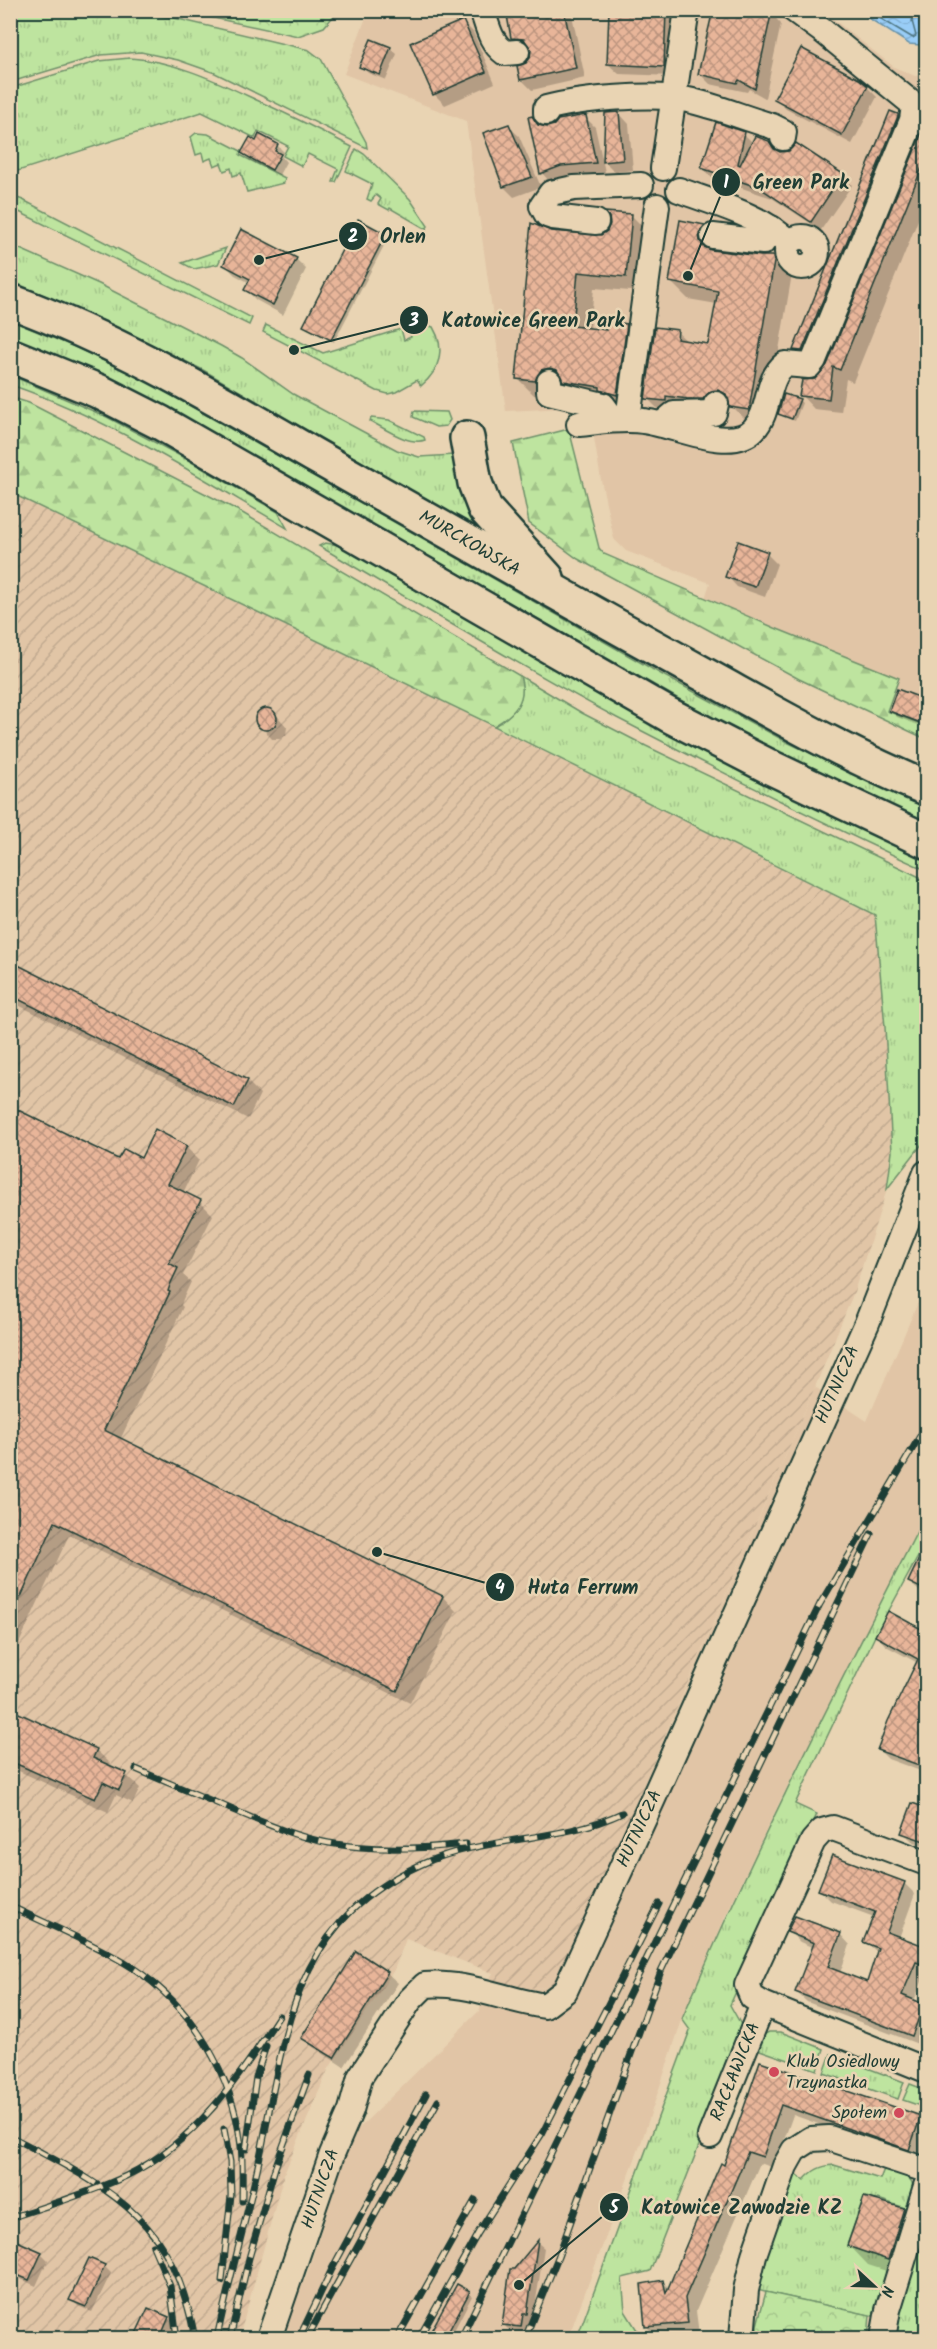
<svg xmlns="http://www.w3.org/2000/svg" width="937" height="2349" viewBox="0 0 937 2349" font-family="Kalam,sans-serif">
<defs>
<pattern id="industrial-furrows" width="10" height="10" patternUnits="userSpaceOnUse" patternTransform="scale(1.5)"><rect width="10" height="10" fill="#e1c5a6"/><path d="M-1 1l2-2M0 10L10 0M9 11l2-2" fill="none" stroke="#c1aa90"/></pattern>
<pattern id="grass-tufts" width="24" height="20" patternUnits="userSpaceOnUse" patternTransform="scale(1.5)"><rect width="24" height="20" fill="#bee49f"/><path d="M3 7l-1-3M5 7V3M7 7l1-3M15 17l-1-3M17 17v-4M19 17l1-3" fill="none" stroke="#a3c48a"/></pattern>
<pattern id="forest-firs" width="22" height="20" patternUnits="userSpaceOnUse" patternTransform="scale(1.5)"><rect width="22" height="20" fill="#bee49f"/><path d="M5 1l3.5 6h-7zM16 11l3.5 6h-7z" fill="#a3c48a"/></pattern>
<pattern id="park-crowns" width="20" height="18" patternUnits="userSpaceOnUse" patternTransform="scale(1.5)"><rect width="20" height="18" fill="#bee49f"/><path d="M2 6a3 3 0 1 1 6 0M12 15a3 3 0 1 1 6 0" fill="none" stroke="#a3c48a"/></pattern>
<pattern id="water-waves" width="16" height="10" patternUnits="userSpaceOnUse" patternTransform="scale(1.5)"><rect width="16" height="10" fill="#99cdf7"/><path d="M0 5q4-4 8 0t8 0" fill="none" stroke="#83b1d4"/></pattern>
<pattern id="building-cross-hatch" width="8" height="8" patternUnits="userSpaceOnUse" patternTransform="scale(1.5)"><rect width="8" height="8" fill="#e8b599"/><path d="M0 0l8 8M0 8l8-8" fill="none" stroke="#bb947e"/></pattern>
</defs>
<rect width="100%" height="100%" fill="#e9d4b3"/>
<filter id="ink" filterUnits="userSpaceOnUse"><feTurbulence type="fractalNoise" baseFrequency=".0167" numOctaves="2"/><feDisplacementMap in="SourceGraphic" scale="12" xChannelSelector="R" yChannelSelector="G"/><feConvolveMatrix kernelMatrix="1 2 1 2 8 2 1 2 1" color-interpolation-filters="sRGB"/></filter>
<g filter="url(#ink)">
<g fill="#e1c5a6">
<path d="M369 10 823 11 894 67 915 76 926 74V730L888 715 699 617 710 583 626 551 614 539 601 480 592 426 567 408 506 411 466 121 344 74Z"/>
<path d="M926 1284V1514L782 1797 725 1917 682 2020 641 2143 568 2338H274L306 2277 352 2135 479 2011 489 1980 528 1988 558 1987 815 1387 867 1421Z"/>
</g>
<path fill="url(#industrial-furrows)" d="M10 493 338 650 875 915 885 1027 892 1152 887 1189 854 1292 815 1387 557 1987 528 1988 489 1980 493 1973 406 1939 394 1970 328 2070 284 2174 239 2338H11Z"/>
<g fill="url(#grass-tufts)" stroke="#6e906a" stroke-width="1.5">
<path d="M10 11H121L174 18 309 50 321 59 366 142 367 148 215 73 178 60 141 52 101 55 11 82Z"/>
<path d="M130 58C172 61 210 78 248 96 283 112 318 129 352 147L336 182H333L338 169 308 154 302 166 283 156 288 146 258 131 255 138 202 112 18 171 11 162V88L99 61Z"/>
<path d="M196 133 208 134 241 151 240 155 285 178 284 183 247 192 241 173 233 176 231 168 224 171 221 163 214 166 211 158 204 161 202 153 196 155 191 137Z"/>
<path d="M356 149 364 154 410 199 428 226 426 229 390 208 389 210 378 204 381 199 376 195 371 201 367 199 372 184 346 171Z"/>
<path d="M11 196 23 200 252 318 249 325 11 208Z"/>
<path d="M11 245 99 284 221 346 242 358 293 394 397 450 419 457 454 455 485 533 203 370 111 324 11 281Z"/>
<path d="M226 248 218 264 194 269 182 263Z"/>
<path d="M10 320 77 348 150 383 661 674 787 742 926 808V822L839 783 698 710 201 427C139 394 76 362 11 337Z"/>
<path d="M420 323 433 327C446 349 440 370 421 386L417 380 396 392 388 394 377 391 263 332 266 325 323 353 401 329 404 340 411 337 408 327Z"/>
<path d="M10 375 107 417 188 460 278 512 287 528C198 476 108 418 11 385Z"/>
<path d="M414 411 447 412 450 420 446 426 436 427 413 417Z"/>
<path d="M371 418 389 420 424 437 425 440C409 446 384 428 370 421Z"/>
<path d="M325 543 338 545C531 655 722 771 926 859V870C822 823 719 771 617 718 516 664 418 604 319 546Z"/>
<path d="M520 676 582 713 646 746 926 880V1139L887 1189 892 1152 885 1027 875 915 494 726C514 714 527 701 520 676Z"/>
<path d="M926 1514V1542L875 1636 795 1804 817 1814 730 2005 744 2030 650 2271 622 2278 625 2311 642 2338H577L690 2030 682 2019C755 1846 841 1681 926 1514Z"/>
<path d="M769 2032H781L824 2049 817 2070 757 2049 763 2035Z"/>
<path d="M831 2054 904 2082 898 2099 824 2073Z"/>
<path d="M910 2084 926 2090V2108L903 2100Z"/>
<path d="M834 2165 880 2179 884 2169C914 2179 918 2177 908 2209L878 2199 877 2201 864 2197 847 2245 890 2260 873 2316 752 2289 791 2171 804 2180C813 2170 820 2166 834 2165Z"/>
<path d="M916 2247 926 2250V2338H905L894 2327Z"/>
</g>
<g fill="url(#forest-firs)" stroke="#6e906a" stroke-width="1.5">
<path d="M10 397 29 403 239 511 520 676C528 701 514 714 494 726L11 493Z"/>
<path d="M569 429 599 548 604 554 775 628 899 678 887 711 922 724 926 713V739L799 679 578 559 529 523 513 443Z"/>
</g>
<g fill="url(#park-crowns)" stroke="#6e906a" stroke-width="1.5">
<path d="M181 11 338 10V11L324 27 298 36Z"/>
<path d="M766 2292 870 2315 868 2338H757V2325Z"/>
</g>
<path fill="url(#water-waves)" stroke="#6893a9" stroke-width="1.5" d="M864 11H922C917 23 919 28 926 38L920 45 909 44 867 17Z"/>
<g fill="#0003">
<path d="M508 10H571L585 78 532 90 521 79 531 58 532 49 523 48 512 37Z"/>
<path d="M610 10H676L674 76 619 74 608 64Z"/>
<path d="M771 13 781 24 765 98 749 89 747 92 710 84 700 74Z"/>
<path d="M463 22 473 32 495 83 445 105 435 95 412 44Z"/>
<path d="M390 48 397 54 386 80 368 73 361 66Z"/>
<path d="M867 87 877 97 852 144 786 109 776 99Z"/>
<path d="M619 113 629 124 633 170 615 172 605 162Z"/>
<path d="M898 115 911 129 808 363 795 350Z"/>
<path d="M532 117 542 128 547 129 585 117 595 127 605 172 571 175 551 183 542 173Z"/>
<path d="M508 126 519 136 541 187 514 197 504 187 485 134Z"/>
<path d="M926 127V200L853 382 846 379 841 412 814 409 801 395 828 366Z"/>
<path d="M744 134 753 143 769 142 779 152 789 153 796 145 842 175 852 185 821 230 772 198 712 178 702 168Z"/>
<path d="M256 143 277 145 284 152 281 156 286 162 279 175 250 160 243 153Z"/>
<path d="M632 216 648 232 642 292 594 288 590 330 608 331 626 325 642 341 633 410 581 397 567 384 558 386 551 397 534 395 517 378 551 233 603 236Z"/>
<path d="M681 222 704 226 721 243 715 252 775 257 792 274 766 426 749 423 733 407H729L721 416 664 415 647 398 677 332 688 342 710 346 717 304 688 299 671 282Z"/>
<path d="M385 235 388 238 334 342 308 329 305 326Z"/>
<path d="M296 259 306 269 283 315 256 300 246 290 250 283 235 275 225 265Z"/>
<path d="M799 400 802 403 795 421 780 414Z"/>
<path d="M767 554 777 564 765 597 737 587 727 576Z"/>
<path d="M926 702V728L897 717 891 710Z"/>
<path d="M262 710H272L287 727 286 735 280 739H272L257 721V714Z"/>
<path d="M10 963 247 1081 260 1094 248 1119 10 1001Z"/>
<path d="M10 1107 119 1161 142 1160 186 1147 199 1160 183 1193 200 1202 213 1215 183 1275 191 1282 183 1299 181 1305 183 1307 120 1440 443 1597 456 1611 410 1703 69 1535 10 1663Z"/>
<path d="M926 1560V1595L919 1591 909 1582Z"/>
<path d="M926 1633V1773L888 1759 879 1750 918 1663 886 1646 877 1636Z"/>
<path d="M10 1710 96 1750 110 1763 109 1766 126 1775 140 1788 133 1803 116 1795 108 1812 10 1767Z"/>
<path d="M926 1809V1847L912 1841 903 1832Z"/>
<path d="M904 1883 915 1894 899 1938 926 1949V1972L914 2001 926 2006V2047L807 2002 796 1992 814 1948 800 1942 789 1932 840 1934 850 1945 840 1973 867 1983 878 1953 865 1941 874 1917 831 1901 820 1890Z"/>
<path d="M387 1973 398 1983 344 2067 313 2047 303 2037Z"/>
<path d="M761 2063 921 2117 926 2123V2145L921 2160 793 2115 774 2168 760 2163 696 2311 699 2334 658 2338 647 2327 662 2281 670 2289 725 2167Z"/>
<path d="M904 2209 923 2229 908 2278 868 2265 849 2245Z"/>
<path d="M10 2239 41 2253 48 2260 36 2286 10 2274Z"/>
<path d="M538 2243 544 2248 533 2320H529L527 2333 510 2331 503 2324 515 2271Z"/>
<path d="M104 2266 111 2273 92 2312 78 2306 71 2299Z"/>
<path d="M458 2286 472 2296 450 2338H429Z"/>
<path d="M148 2310 168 2318 175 2324 169 2338H136Z"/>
</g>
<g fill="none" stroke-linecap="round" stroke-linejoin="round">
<path stroke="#507782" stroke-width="1.5" d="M872 10 873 14 913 38 916 36 912 21 915 10"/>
<path stroke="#6893a9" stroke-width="6" d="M923 43 926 46"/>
</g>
<g fill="url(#building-cross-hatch)" stroke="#1f3d34" stroke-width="1.5">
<path d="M506 10H564L576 68 520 80 517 66 526 63 530 58 531 50 524 39 511 38Z"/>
<path d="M609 10H666L664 67 607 64Z"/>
<path d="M713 10H772L755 89 739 80 737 83 698 74Z"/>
<path d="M463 20 486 72 433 95 410 43Z"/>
<path d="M371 39 391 47 380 75 359 67Z"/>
<path d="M801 48 859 79 868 86 842 135 774 99Z"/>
<path d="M890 111 898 114V116L802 351 793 350Z"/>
<path d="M619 112 623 160 603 162 605 113Z"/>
<path d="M586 115 596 163 561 166 540 174 528 117 532 116 538 125 547 127 554 125 558 120Z"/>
<path d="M716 122 745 132 738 164 740 165 755 136 769 141 774 149 780 152 789 151 796 143 843 174 811 222 760 188 701 168Z"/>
<path d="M509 124 532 177 503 187 483 133Z"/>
<path d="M925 125 927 155 840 370 833 367 829 399 799 396 802 380 815 379 827 365Z"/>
<path d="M259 134 278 144 275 151 281 154 272 170 241 153 250 137 256 141Z"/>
<path d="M605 212 632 214 626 277 578 272 573 326 606 330 607 321 627 324 617 395 600 390V387L563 381 557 370 550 368 541 370 535 381 516 379 531 223 551 231 601 235 607 231 610 224 609 217Z"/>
<path d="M358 219 386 234 331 340 303 326Z"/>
<path d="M680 220 705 225 699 234 700 241 704 247 711 250 761 256H775L749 410 730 407 726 394 718 390 711 391 703 399H688L666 396V401L645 399 655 327 678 330 677 339 708 344 718 291 669 282Z"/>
<path d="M241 229 297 258 273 305 244 290 250 279 223 265Z"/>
<path d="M784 394 800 399 792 419 778 414Z"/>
<path d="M738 541 768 552 755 587 725 577Z"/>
<path d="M897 689 927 700V709L921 723 889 711Z"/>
<circle cx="266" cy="719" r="11"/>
<path d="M10 961 248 1080 234 1107 10 995Z"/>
<path d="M10 1106 118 1159 124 1149 141 1158 155 1129 187 1146 168 1184 201 1200 169 1263 178 1268 170 1285 168 1291 170 1292 104 1430 443 1596 397 1691 55 1522 10 1621Z"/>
<path d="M927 1542V1591L908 1582Z"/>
<path d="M888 1611 927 1632V1768L877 1750 888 1721 918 1659 875 1636Z"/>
<path d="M10 1709 97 1749 93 1758 127 1773 119 1790 103 1782 95 1799 10 1761Z"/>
<path d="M912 1803 927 1808V1842L901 1833Z"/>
<path d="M832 1855 905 1882 887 1932 927 1947V1966L916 1962 902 1995 924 2004 912 2036 795 1992 814 1943 787 1932 795 1916 841 1933 828 1967 867 1982 878 1948 863 1942 875 1912 818 1890Z"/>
<path d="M356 1951 388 1972 334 2058 301 2038Z"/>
<path d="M760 2061 921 2116 909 2150 781 2105 763 2157 748 2152 685 2298 688 2323 645 2327 641 2284 663 2280 666 2293 716 2174 721 2163 724 2165Z"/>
<path d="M864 2197 904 2208 888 2260 847 2246Z"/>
<path d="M10 2238 42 2252 29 2280 10 2272Z"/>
<path d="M538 2240 527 2314H523L521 2327 502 2325 510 2269H514Z"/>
<path d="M89 2258 105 2265 86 2307 69 2300Z"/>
<path d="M457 2284 470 2291 445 2338H427Z"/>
<path d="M148 2308 169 2317 160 2338H134Z"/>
</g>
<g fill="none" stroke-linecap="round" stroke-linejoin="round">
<defs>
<g id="minor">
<path d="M482 10C488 27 490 42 505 53L517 52"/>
<path d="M546 113V108C579 99 655 92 688 100 716 106 744 118 772 126L784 132 783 138"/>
<path d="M663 168 687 10"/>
<path d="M679 190C713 203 764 216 789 243"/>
<path d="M596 222 553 217 547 215 542 206 551 193 574 188 641 185"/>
<path d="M713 236 763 242 771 228"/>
<circle cx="802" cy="252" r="15"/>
<path d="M549 382V392L603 405 614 420"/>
<path d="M628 419 657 206"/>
<path d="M579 424C600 422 622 418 643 421 673 424 731 454 754 429 771 411 765 380 785 364L809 366 814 360 912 120 914 105 824 32 794 10"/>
<path d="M662 424 674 414 714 413 716 404"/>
<path d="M763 2004 752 1997 747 1985 813 1841 822 1831 833 1828 926 1863"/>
<path d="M710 2136 763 2004 926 2070"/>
<path d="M269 2338 332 2154 351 2110 360 2077 410 2000 425 1985C464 1981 505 2000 545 2006L565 1991 653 1799 867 1323 926 1173"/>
<path d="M742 2338 746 2290 754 2255 785 2166 794 2150 811 2139 829 2138 926 2170"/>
<path d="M883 2338 888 2310 926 2186"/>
</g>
<g id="highway">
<path d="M10 301C119 341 218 400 317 457 442 528 568 600 694 669 771 711 846 755 926 788"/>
<path d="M10 355 98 391 161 423 669 715 772 768 926 841"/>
<path d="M467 438 475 483 485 509 547 578"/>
</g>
</defs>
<use href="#minor" stroke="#1f3d34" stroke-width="28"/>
<use href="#highway" stroke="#1f3d34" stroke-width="38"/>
<use href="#minor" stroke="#e9d4b3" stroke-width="24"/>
<use href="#highway" stroke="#e9d4b3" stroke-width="33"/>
<defs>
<g id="rail">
<path d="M136 1769C168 1783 201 1796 233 1810 264 1823 296 1837 329 1843 374 1851 420 1849 466 1844"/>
<path d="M10 1906C51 1926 95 1944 133 1968 193 2007 233 2075 241 2146 243 2164 242 2183 242 2201"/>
<path d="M10 2136C112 2190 172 2216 195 2338"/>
<path d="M246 2149 256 2077 266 2046"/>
<path d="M10 2218C49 2205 90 2193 126 2176 196 2142 238 2079 279 2016"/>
<path d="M153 2246 170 2286 177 2338"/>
<path d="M222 2281 231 2195 230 2162 224 2129"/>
<path d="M217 2338C229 2279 246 2221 259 2161 286 2037 288 1926 420 1865 484 1835 559 1843 622 1813"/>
<path d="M230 2338 249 2258 275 2168 309 2075"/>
<path d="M299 2338 332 2269 426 2094"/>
<path d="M307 2338 438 2101"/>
<path d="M397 2338 475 2200"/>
<path d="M419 2338 478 2233 543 2132 659 1904"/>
<path d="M461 2338 820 1604 926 1426"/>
<path d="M525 2338 558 2257 661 1971 871 1534"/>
</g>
</defs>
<use href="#rail" stroke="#1f3d34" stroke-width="7"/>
<use href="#rail" stroke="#e9d4b3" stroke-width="4.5" stroke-dasharray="14" stroke-linecap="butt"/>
</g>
</g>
<g fill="#d1495b" stroke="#e9d4b3" stroke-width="2">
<circle cx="774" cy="2072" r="6"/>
<circle cx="899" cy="2113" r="6"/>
</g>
<g text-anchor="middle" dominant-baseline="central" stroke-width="5" stroke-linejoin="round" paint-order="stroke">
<g font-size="18" fill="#1f3d34" stroke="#e9d4b3">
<text transform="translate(469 544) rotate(30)">MURCKOWSKA</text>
<text transform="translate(838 1385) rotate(-66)">HUTNICZA</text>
<text transform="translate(640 1829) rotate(-65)">HUTNICZA</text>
<text transform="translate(736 2072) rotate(-68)">RACŁAWICKA</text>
<text transform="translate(321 2189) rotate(-71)">HUTNICZA</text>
</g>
<g font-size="18" fill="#1f3d34" stroke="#e9d4b3" text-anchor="start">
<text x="786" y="2062">Klub Osiedlowy<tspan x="786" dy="21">Trzynastka</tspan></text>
<text x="887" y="2113" text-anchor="end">Społem</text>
</g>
</g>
<path fill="none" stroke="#1f3d34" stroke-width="2" d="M688 276L726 182M259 260L353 236M294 350L414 320M377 1552L500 1587M519 2285L614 2207"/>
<g fill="#1f3d34" stroke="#e9d4b3" stroke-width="2">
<circle cx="688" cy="276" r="6"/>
<circle cx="259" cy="260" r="6"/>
<circle cx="294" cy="350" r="6"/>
<circle cx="377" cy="1552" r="6"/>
<circle cx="519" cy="2285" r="6"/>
<circle cx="726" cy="182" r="15"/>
<circle cx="353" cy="236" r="15"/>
<circle cx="414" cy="320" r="15"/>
<circle cx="500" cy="1587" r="15"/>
<circle cx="614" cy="2207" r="15"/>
</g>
<g font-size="18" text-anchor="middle" font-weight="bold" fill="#fff">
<text x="726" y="188">1</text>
<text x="353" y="242">2</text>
<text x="414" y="326">3</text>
<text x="500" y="1593">4</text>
<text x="614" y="2213">5</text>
</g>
<g font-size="20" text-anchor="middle" font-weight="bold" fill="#1f3d34" stroke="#e9d4b3" stroke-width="5" stroke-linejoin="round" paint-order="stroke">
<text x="801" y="189">Green Park</text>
<text x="403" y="243">Orlen</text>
<text x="533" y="327">Katowice Green Park</text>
<text x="583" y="1594">Huta Ferrum</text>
<text x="742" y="2214">Katowice Zawodzie KZ</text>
</g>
<rect width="937" height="2349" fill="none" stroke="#e9d4b3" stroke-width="36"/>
<rect x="18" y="18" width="901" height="2313" fill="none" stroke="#1f3d34" stroke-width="2" filter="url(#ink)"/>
<g transform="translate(874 2286) rotate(112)" stroke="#e9d4b3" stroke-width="4.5" paint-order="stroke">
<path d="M0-4.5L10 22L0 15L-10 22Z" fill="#1f3d34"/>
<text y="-9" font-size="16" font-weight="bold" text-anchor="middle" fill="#1f3d34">N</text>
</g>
</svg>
